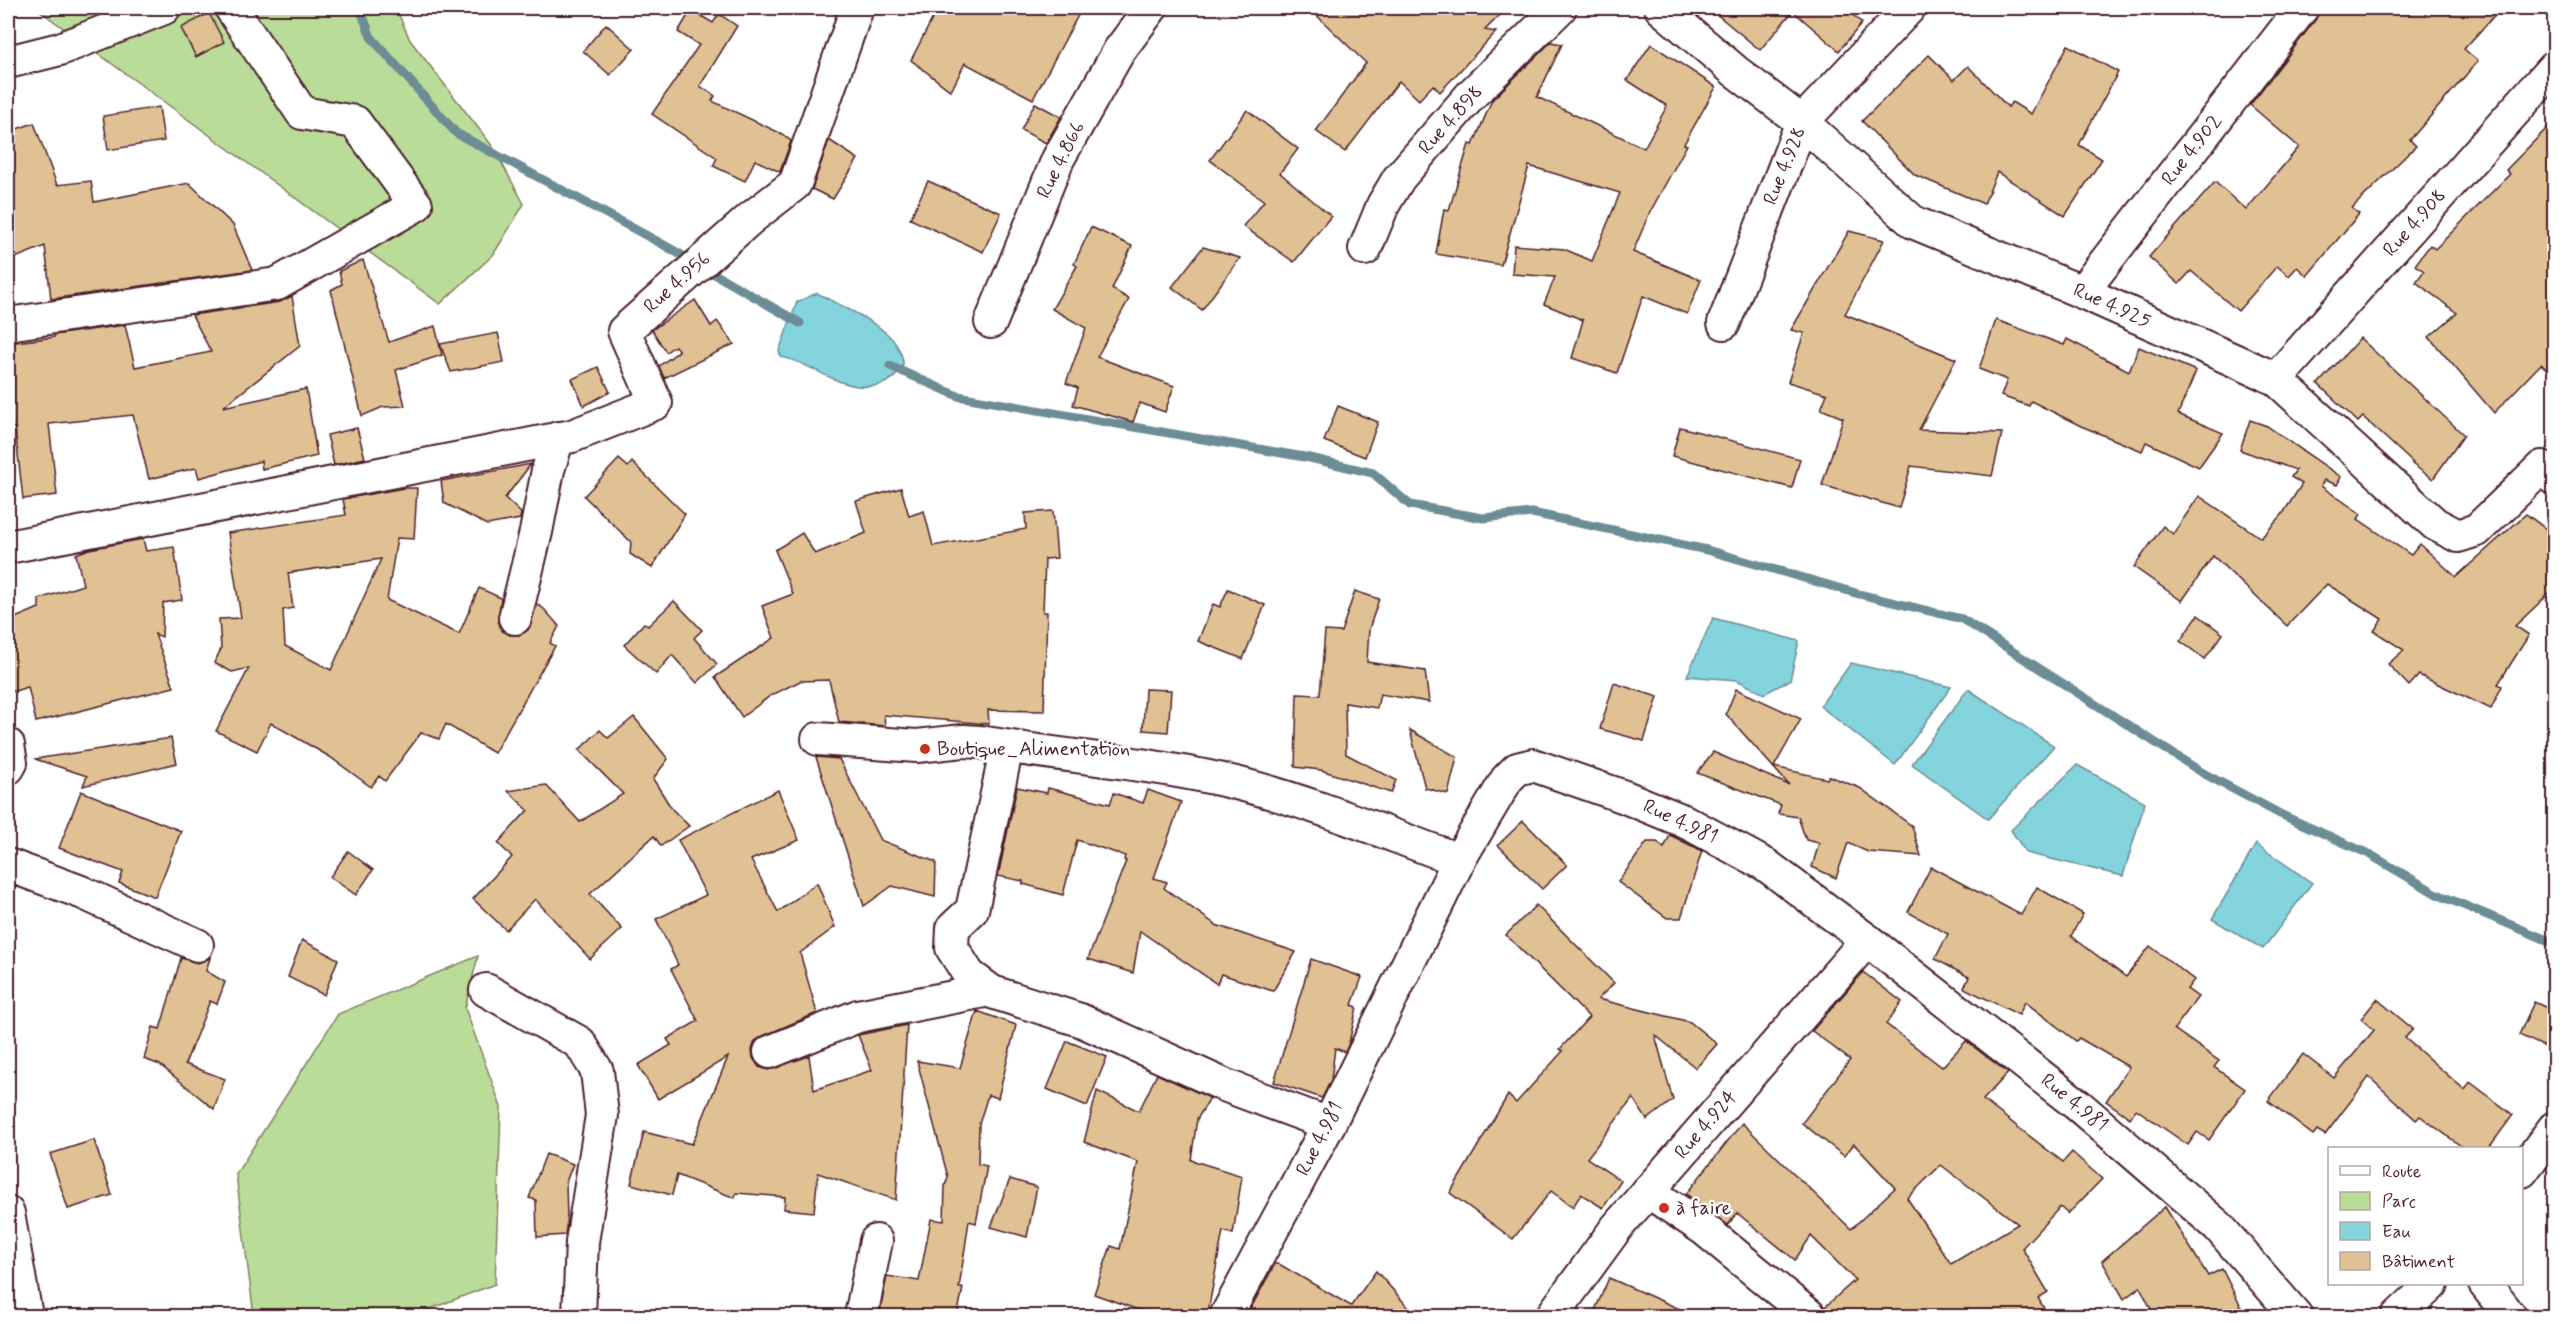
<svg xmlns="http://www.w3.org/2000/svg" width="2562" height="1324" viewBox="0 0 2562 1324" font-family="Mynerve,sans-serif">
<rect width="100%" height="100%" fill="#fff"/>
<filter id="ink" filterUnits="userSpaceOnUse"><feTurbulence type="fractalNoise" baseFrequency=".0167" numOctaves="2"/><feDisplacementMap in="SourceGraphic" scale="12" xChannelSelector="R" yChannelSelector="G"/><feConvolveMatrix kernelMatrix="1 2 1 2 8 2 1 2 1" color-interpolation-filters="sRGB"/></filter>
<g filter="url(#ink)">
<g fill="#b9dd98" stroke="#827e62" stroke-width="1.5">
<path d="M36 8H396L410 40 493 147 524 204 493 255 440 304Z"/>
<path d="M478 956 465 1008 501 1107 495 1284 412 1316H254L236 1174 338 1014Z"/>
</g>
<g fill="#83d4dd" stroke="#6c8c96" stroke-width="1.5">
<path d="M817 293C839 305 866 316 885 332 895 340 909 361 900 371 893 380 884 385 872 386 836 390 814 363 781 357L779 351 797 302Z"/>
<path d="M1713 618 1799 641 1790 680 1764 694 1737 680 1687 676Z"/>
<path d="M1851 663 1951 687 1895 765 1820 706Z"/>
<path d="M1968 689 2054 746 1988 819 1912 764Z"/>
<path d="M2077 765 2145 802 2123 876 2026 853 2011 830Z"/>
<path d="M2256 844 2312 883 2263 949 2212 919Z"/>
</g>
<g fill="none" stroke-linecap="round" stroke-linejoin="round">
<g stroke="#6c8c96" stroke-width="9">
<path d="M360 8 371 37 456 133 664 245 800 323"/>
<path d="M890 366 958 396 1310 458 1373 473 1410 505 1483 518 1532 513 1707 550 1859 594 1962 619 2203 773 2280 814 2369 854 2437 894 2554 943"/>
</g>
</g>
<g fill="#dfc193" stroke="#4a1f2b" stroke-width="1.5" fill-rule="evenodd">
<path d="M938 8H1082L1033 99 965 63 951 91 911 60Z"/>
<path d="M1309 8H1507L1485 30 1496 32 1440 92 1433 85 1419 100 1399 81 1345 152 1316 131 1366 63Z"/>
<path d="M1709 8H1845L1862 23 1839 51 1793 11 1760 50Z"/>
<path d="M2320 8H2501L2464 49 2478 61 2410 140 2416 146 2352 208 2359 214 2307 276 2297 267 2289 276 2277 266 2238 311 2191 271 2179 284 2149 257 2215 182 2246 210 2299 147 2250 105 2316 19Z"/>
<path d="M691 10 713 23 719 14 737 26 700 86 715 96 712 101 782 134 791 141 780 172 755 160 745 181 713 166 717 158 652 114 699 45 678 32Z"/>
<path d="M209 13 224 42 196 57 181 28Z"/>
<path d="M606 24 634 49 610 75 583 51Z"/>
<path d="M1551 42 1562 44 1537 97 1644 148 1667 106 1627 80 1651 44 1716 87 1684 144 1687 145 1649 214 1633 252 1701 280 1687 314 1643 296 1617 373 1572 358 1583 320 1544 304 1555 277 1512 274 1514 245 1564 249 1592 261 1620 193 1529 166 1501 265 1436 254 1444 209 1449 210 1469 144 1473 145 1492 100Z"/>
<path d="M2068 45 2118 72 2079 145 2102 159 2065 216 1997 172 1984 204 1915 175 1862 121 1929 55 1954 80 1968 66 2008 107 2012 102 2031 114Z"/>
<path d="M1035 103 1061 117 1046 143 1021 130Z"/>
<path d="M159 107 164 141 108 150 103 116Z"/>
<path d="M1247 110 1298 149 1280 173 1331 216 1294 262 1243 226 1264 201 1210 160Z"/>
<path d="M2554 121V376L2541 364 2494 413 2429 337 2457 313 2416 282 2424 271 2415 265 2430 245 2435 249 2510 174 2506 170Z"/>
<path d="M34 123 57 185 91 181 94 202 189 183 233 225 252 270 51 299 45 246 8 261V132Z"/>
<path d="M829 140 858 159 833 199 812 189Z"/>
<path d="M928 181 1001 213 983 252 910 219Z"/>
<path d="M1091 227 1132 246 1112 289 1129 299 1097 357 1174 386 1165 412 1140 403 1133 422 1073 405 1078 388 1066 383 1086 328 1052 309 1077 266 1074 264Z"/>
<path d="M1849 231 1884 240 1845 314 1956 359 1919 430 2002 433 1992 476 1911 466 1899 508 1822 485 1843 418 1821 409 1827 394 1788 382 1804 333 1791 330Z"/>
<path d="M1203 247 1240 258 1202 310 1172 287Z"/>
<path d="M363 260 389 342 435 326 442 355 396 370 405 406 383 407 362 416 331 290 342 284 339 271Z"/>
<path d="M292 296 300 346 223 407 306 389 317 456 262 469 261 461 199 478 196 468 149 479 133 415 49 424 57 495 23 499 15 428H12L8 391V343L54 337V335L125 325 135 367 211 352 192 315 280 302Z"/>
<path d="M695 300 711 326 717 321 734 344 664 378 659 366 679 351 675 346 666 352 652 330Z"/>
<path d="M1996 320 2064 345 2067 339 2129 371 2139 347 2196 371 2178 414 2223 433 2199 467 2146 442 2142 451 2081 426 2031 401 2029 406 2001 396 2007 380 1979 369Z"/>
<path d="M498 333 504 362 451 372 440 344Z"/>
<path d="M2360 338 2464 435 2433 479 2412 464 2413 463 2363 417 2358 422 2318 384Z"/>
<path d="M598 367 610 392 584 406 572 379Z"/>
<path d="M1338 406 1378 422 1365 457 1324 441Z"/>
<path d="M2250 420 2267 426 2341 477 2337 485 2324 480 2321 486 2361 514 2358 519 2411 555 2420 544 2456 577 2526 514 2554 535V589L2515 626 2529 635 2498 684 2502 686 2491 709 2419 675 2409 686 2388 664 2404 650 2374 631 2382 619 2327 584 2287 626 2213 556 2182 601 2134 567 2163 526 2173 534 2199 496 2261 538 2282 515 2302 484 2291 477 2296 470 2240 450Z"/>
<path d="M1680 427 1800 459 1792 488 1672 456Z"/>
<path d="M357 428 365 458 334 465 327 435Z"/>
<path d="M619 459 628 467 632 462 685 514 652 568 630 554 631 542 584 496Z"/>
<path d="M531 464 505 498 521 513 520 519 487 525 444 503 441 481Z"/>
<path d="M404 488H417L414 539 397 538 387 600 459 634 479 588 501 598 498 622 502 631 510 635H519L528 630 537 604 544 609 559 626 550 643 555 646 494 753 446 724 439 739 421 733 385 781 379 776 371 787 330 757 271 723 257 751 216 731 249 668 232 672 214 663 221 649 219 619 241 618 228 533 346 515 343 499ZM381 559 331 670 285 646 283 610 293 608 288 573Z"/>
<path d="M901 488 909 516 924 511 933 546 1026 529 1025 513 1053 511 1057 558 1045 559 1043 612H1047L1044 711 988 710 989 724 884 715 885 726 839 722 829 680 800 681 770 696 742 717 715 677 774 638 762 606 793 594 775 550 802 533 815 554 866 533 856 501Z"/>
<path d="M143 539 146 551 174 547 182 600 163 603 162 637 155 634 174 687 36 722 28 687 8 693V621L39 608V599L83 585 76 554 89 549Z"/>
<path d="M1228 589 1265 605 1243 659 1198 641 1213 604 1220 607Z"/>
<path d="M1355 591 1379 599 1369 629 1367 662 1425 671 1429 702 1380 694 1377 708 1345 703 1346 754 1396 780 1391 793 1321 770 1295 767 1297 694 1320 695 1325 631 1341 632Z"/>
<path d="M674 601 702 630 694 638 717 664 697 683 672 655 656 674 624 645 644 623 648 626Z"/>
<path d="M2198 615 2223 634 2205 659 2180 641Z"/>
<path d="M1614 683 1658 697 1644 741 1600 729Z"/>
<path d="M1145 689 1171 690 1168 732 1143 730Z"/>
<path d="M1736 689 1801 719 1774 767 1827 779 1829 776 1860 788 1912 826 1921 856 1868 852 1848 843 1836 878 1812 867 1819 843 1806 840 1798 817 1778 814 1781 805 1697 773 1713 752 1789 785 1726 714Z"/>
<path d="M634 717 668 759 653 779 672 809 689 826 661 846 654 836 590 894 622 929 590 959 535 899 506 930 473 899 512 857 498 843 528 810 508 791 546 785 580 822 623 794 579 750 600 730 608 738Z"/>
<path d="M1410 730 1457 757 1448 794 1425 788Z"/>
<path d="M171 738 177 763 83 786 87 776 35 759Z"/>
<path d="M816 757 839 759 880 840 936 862 935 897 892 886 864 906Z"/>
<path d="M1017 787 1047 793 1048 788 1110 804 1114 793 1143 803 1148 790 1181 802 1154 878 1167 882 1164 888 1216 925 1296 952 1273 991 1221 974 1217 984 1140 931 1133 973 1088 959 1126 861 1124 860 1125 856 1077 840 1063 895 1023 884V881L998 876Z"/>
<path d="M778 790 799 840 751 860 778 912 817 883 835 927 800 953 817 1013 763 1036 755 1041 752 1050 753 1058 759 1067 768 1070 809 1056 814 1090 872 1070 858 1035 907 1025 896 1200 818 1173 814 1212 784 1209 785 1197 736 1193 735 1198 677 1175 672 1195 631 1184 644 1132 692 1144 728 1057 658 1099 638 1065 671 1045 667 1039 698 1021 671 969 678 965 656 919 706 895 678 840Z"/>
<path d="M81 791 181 831 155 897 119 883 123 872 59 848Z"/>
<path d="M1523 821 1567 865 1542 889 1498 845Z"/>
<path d="M1670 835 1702 851 1681 918H1667L1618 882 1647 842H1657L1664 848Z"/>
<path d="M348 851 373 870 356 895 330 877Z"/>
<path d="M1931 867 2021 915 2037 887 2083 914 2071 936 2126 977 2150 946 2194 980 2187 989 2198 997 2174 1029 2219 1061 2214 1067 2245 1089 2209 1140 2197 1132 2188 1145 2136 1109 2130 1118 2106 1101 2129 1067 2079 1038 2076 1041 2025 1002 2019 1015 1964 988 1969 977 1935 959 1948 934 1908 912Z"/>
<path d="M1536 905 1614 983 1598 999 1690 1022 1717 1044 1696 1068 1655 1035 1673 1100 1647 1120 1633 1098 1587 1158 1621 1181 1603 1208 1581 1194 1573 1207 1551 1191 1513 1239 1450 1193 1508 1095 1516 1103 1563 1051 1560 1049 1589 1017 1506 935Z"/>
<path d="M302 940 338 959 324 995 288 977Z"/>
<path d="M181 958 198 963 210 958 206 971 225 982 217 1004 210 1001 185 1064 225 1079 214 1109 160 1065 144 1059 153 1027 160 1029Z"/>
<path d="M1311 959 1362 977 1352 1005 1357 1007 1349 1043 1345 1052 1335 1048 1331 1080 1322 1098 1274 1082Z"/>
<path d="M1863 972 1902 1002 1886 1024 1942 1067 1966 1041 2008 1073 1983 1100 2063 1162 2072 1152 2102 1179 2068 1214 2060 1207 2022 1248 2048 1292 2038 1298 2049 1317H1828L1825 1307 1855 1280 1811 1236 1795 1260 1737 1213 1728 1225 1686 1194 1742 1123 1851 1229 1895 1188 1854 1144 1844 1156 1802 1123 1850 1060 1812 1031ZM1941 1165 2018 1224 1951 1264 1907 1198Z"/>
<path d="M2377 999 2413 1029 2405 1038 2465 1090 2470 1082 2513 1115 2488 1149H2465L2420 1116 2416 1120 2369 1077 2325 1135 2317 1130 2313 1135 2268 1101 2303 1054 2334 1078 2374 1030 2361 1019Z"/>
<path d="M2534 1002 2554 1011V1051L2519 1035Z"/>
<path d="M977 1011 1016 1025 998 1098 988 1095 979 1124 978 1164 987 1166 976 1223 969 1221 959 1288H963L957 1317H879L887 1276 919 1281 931 1219 944 1221 945 1186 948 1177 917 1061 960 1068Z"/>
<path d="M1067 1041 1107 1057 1087 1106 1047 1089Z"/>
<path d="M1157 1074 1210 1098 1197 1119 1191 1160 1242 1176 1233 1234 1223 1231 1207 1317H1158L1094 1294 1111 1246 1120 1249 1138 1162 1084 1142 1097 1091 1139 1111Z"/>
<path d="M94 1140 112 1195 68 1209 50 1154Z"/>
<path d="M546 1154 573 1164 566 1182 567 1220 565 1235 537 1237 536 1200 529 1198Z"/>
<path d="M1010 1179 1037 1187 1027 1237 991 1227Z"/>
<path d="M2165 1207 2208 1276 2222 1269 2246 1317H2155L2140 1287 2124 1299 2102 1261Z"/>
<path d="M1275 1264H1279L1351 1306 1376 1271 1417 1317H1246Z"/>
<path d="M1609 1278 1698 1317H1592Z"/>
</g>
<g fill="none" stroke-linecap="round" stroke-linejoin="round">
<defs>
<g id="minor">
<path d="M1661 8 1735 71 1802 122 1913 222 2082 292 2276 379 2435 524 2458 536 2477 530 2542 467 2554 478"/>
<path d="M8 62 60 49 164 8"/>
<path d="M1365 249 1383 205 1399 178 1472 94 1560 8"/>
<path d="M2082 292 2302 8"/>
<path d="M991 322 1058 159 1119 51 1151 8"/>
<path d="M1724 323 1802 122 1909 8"/>
<path d="M8 324 277 284 416 205 355 122 302 113 231 8"/>
<path d="M2276 379 2554 67"/>
<path d="M8 547 572 436 656 403 624 331 751 218 795 184 857 8"/>
<path d="M515 618 536 532 548 470 558 438"/>
<path d="M818 739 917 746 963 741 980 742C1066 757 1155 763 1240 784 1314 803 1387 834 1459 860"/>
<path d="M8 745 11 763 8 768"/>
<path d="M1007 747 972 910 953 928 952 948 969 975 992 992 1080 1020 1224 1085 1329 1124"/>
<path d="M8 865 81 892 197 945"/>
<path d="M486 990 580 1043 597 1071 602 1115 582 1242 579 1316"/>
<path d="M770 1052 858 1016 989 990"/>
<path d="M2522 1171 2554 1128"/>
<path d="M1648 1191 1704 1229 1810 1316"/>
<path d="M8 1213 26 1316"/>
<path d="M2485 1284 2510 1316"/>
<path d="M861 1316 876 1241"/>
<path d="M1226 1316 1329 1124 1459 860 1507 779 1517 769 1533 765 1625 797 1686 822 1766 865 1867 940 2079 1106 2218 1226 2296 1316"/>
<path d="M1552 1316 1617 1227 1867 940"/>
<path d="M2398 1316 2432 1284"/>
</g>
</defs>
<use href="#minor" stroke="#4a1f2b" stroke-width="36"/>
<use href="#minor" stroke="#fff" stroke-width="32"/>
</g>
</g>
<g fill="#c8321e" stroke="#fff" stroke-width="2">
<circle cx="925" cy="749" r="6"/>
<circle cx="1664" cy="1208" r="6"/>
</g>
<g text-anchor="middle" dominant-baseline="central" stroke-width="5" stroke-linejoin="round" paint-order="stroke">
<g font-size="20" fill="#4a1f2b" stroke="#fff">
<text transform="translate(1451 120) rotate(-48)">Rue 4.898</text>
<text transform="translate(2192 150) rotate(-52)">Rue 4.902</text>
<text transform="translate(1061 160) rotate(-64)">Rue 4.866</text>
<text transform="translate(1785 166) rotate(-68)">Rue 4.928</text>
<text transform="translate(2415 223) rotate(-48)">Rue 4.908</text>
<text transform="translate(677 283) rotate(-42)">Rue 4.956</text>
<text transform="translate(2112 306) rotate(24)">Rue 4.925</text>
<text transform="translate(1680 822) rotate(25)">Rue 4.981</text>
<text transform="translate(2074 1103) rotate(39)">Rue 4.981</text>
<text transform="translate(1706 1125) rotate(-49)">Rue 4.924</text>
<text transform="translate(1320 1139) rotate(-63)">Rue 4.981</text>
</g>
<g font-size="20" fill="#4a1f2b" stroke="#fff" text-anchor="start">
<text x="937" y="749">Boutique_Alimentation</text>
<text x="1676" y="1208">à faire</text>
</g>
</g>
<rect width="2562" height="1324" fill="none" stroke="#fff" stroke-width="30"/>
<rect x="15" y="15" width="2532" height="1294" fill="none" stroke="#4a1f2b" stroke-width="2" filter="url(#ink)"/>
<rect x="2328" y="1147" width="195" height="138" fill="#ffffff" stroke="#b7a5aa" stroke-width="1.5"/>
<rect x="2340" y="1166" width="30" height="9" fill="#ffffff" stroke="#b7a5aa" stroke-width="1.5"/>
<text x="2382" y="1177" font-size="18" fill="#4a1f2b">Route</text>
<rect x="2340" y="1192" width="30" height="18" fill="#b9dd98" stroke="#b7a5aa" stroke-width="1.5"/>
<text x="2382" y="1207" font-size="18" fill="#4a1f2b">Parc</text>
<rect x="2340" y="1222" width="30" height="18" fill="#83d4dd" stroke="#b7a5aa" stroke-width="1.5"/>
<text x="2382" y="1237" font-size="18" fill="#4a1f2b">Eau</text>
<rect x="2340" y="1252" width="30" height="18" fill="#dfc193" stroke="#b7a5aa" stroke-width="1.5"/>
<text x="2382" y="1267" font-size="18" fill="#4a1f2b">Bâtiment</text>
</svg>
